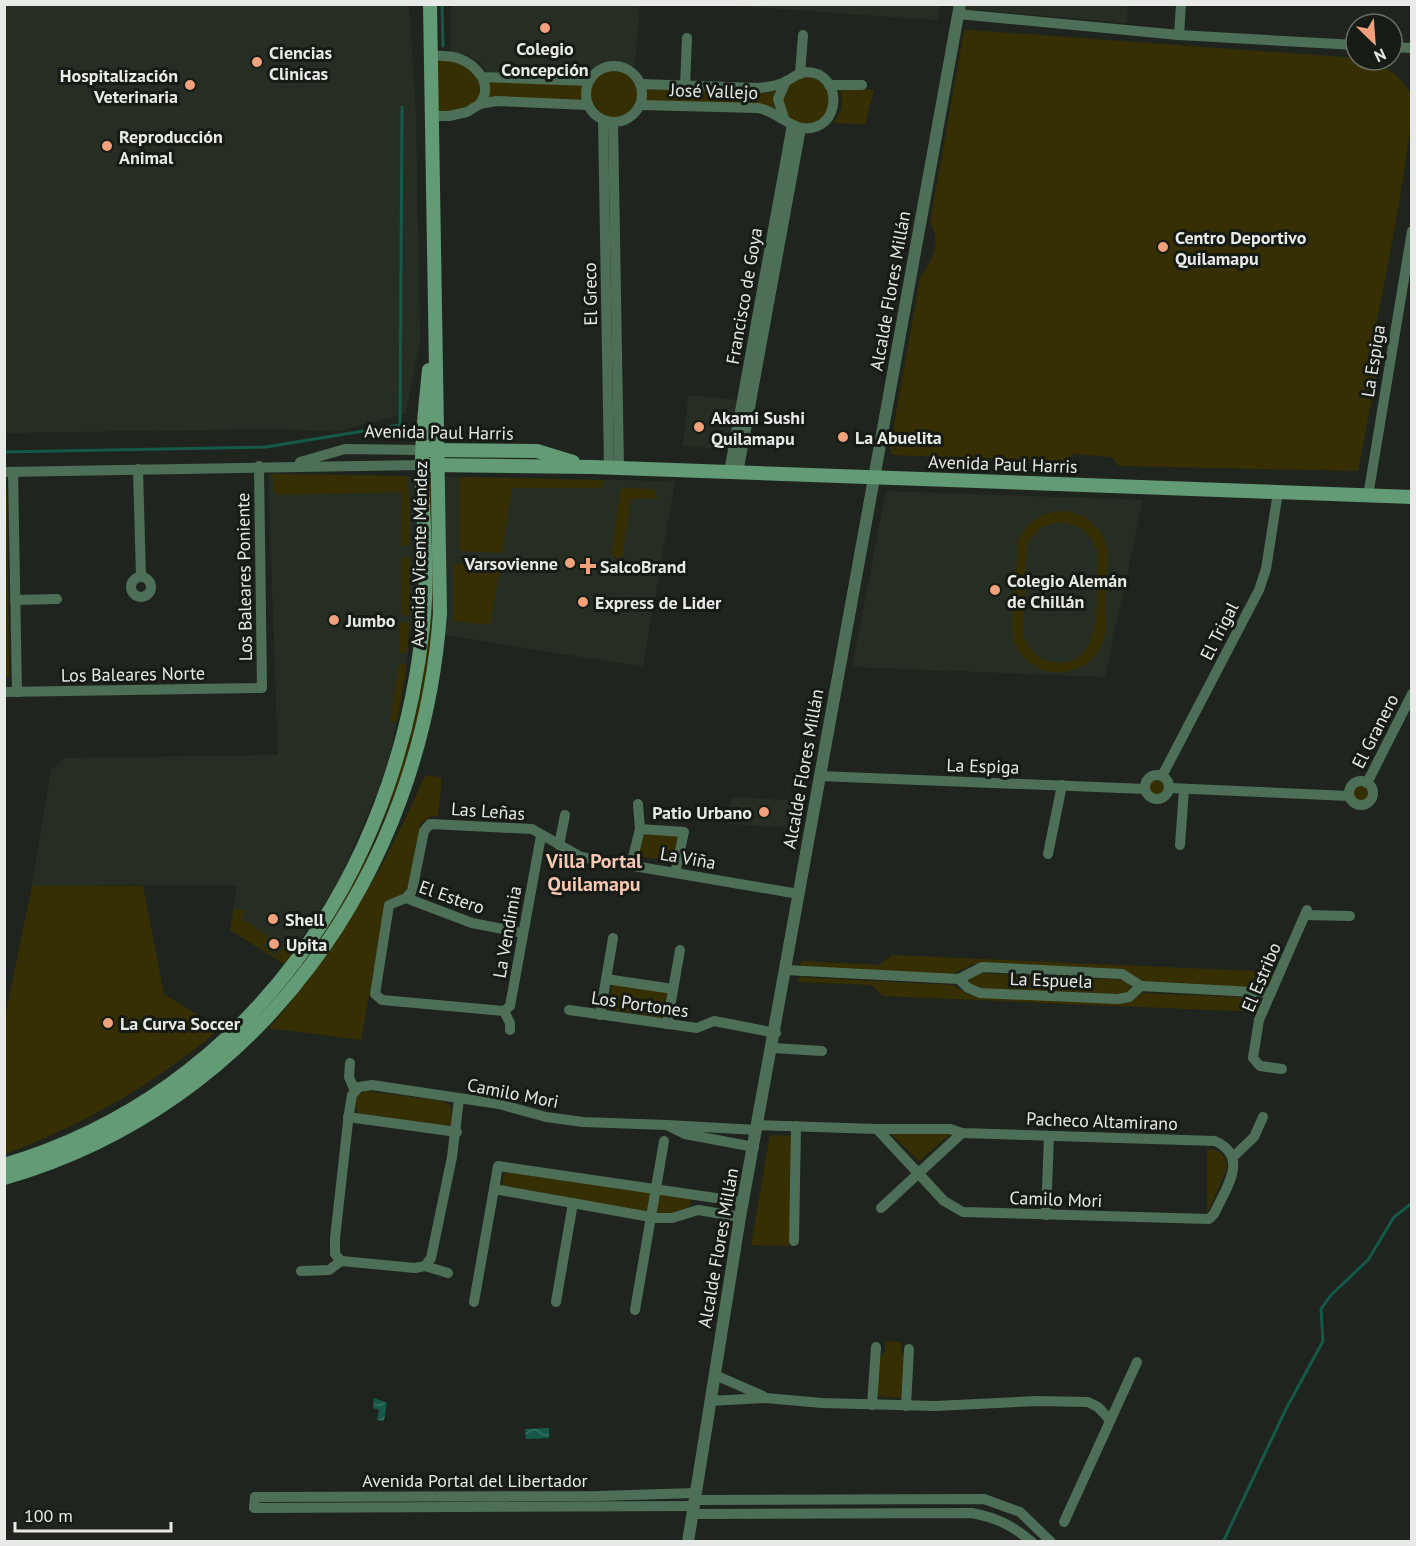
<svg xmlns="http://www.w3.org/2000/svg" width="1416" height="1546" viewBox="0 0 1416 1546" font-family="'PT Sans',sans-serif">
<defs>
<pattern id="water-waves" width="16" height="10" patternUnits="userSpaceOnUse" patternTransform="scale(1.5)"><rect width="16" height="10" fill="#145949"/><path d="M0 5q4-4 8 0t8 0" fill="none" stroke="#367163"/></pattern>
</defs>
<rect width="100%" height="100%" fill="#20241e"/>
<g fill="#262e23">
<path d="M967 4H1128V5L1127 23 966 9Z"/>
<path d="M4 5H409L416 115 420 341 406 413 340 431 266 429 5 433Z"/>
<path d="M451 5H640L635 66 622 62 608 63 588 77 486 72 480 62 467 55 451 52Z"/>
<path d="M722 5H941L938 20Z"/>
<path d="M688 395 738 400 729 450 683 446Z"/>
<path d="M268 474 675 481 643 667 409 629 407 665 387 770 337 885 284 964 230 930 237 885 32 886 51 770 65 758 278 755Z"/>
<path d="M886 491 1143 500 1105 677 852 667Z"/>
<path d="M731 797 799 801 797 828 729 824Z"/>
</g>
<g fill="#362f03" fill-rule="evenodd">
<path d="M971 30 1356 58V60C1378 60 1402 74 1411 95 1416 126 1383 292 1374 335L1381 350 1358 471 1119 466 1112 457 1073 454 1064 461 892 455 890 447 920 278C933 259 942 244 930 222L964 31Z"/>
<path d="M448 58 475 70 483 95 467 110 433 114 432 61Z"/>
<circle cx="613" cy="94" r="25"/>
<circle cx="806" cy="101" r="24"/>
<path d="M487 80 583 84 582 103 485 100Z"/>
<path d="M781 87 779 114 641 104 642 88 753 94 770 92Z"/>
<path d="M838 88 874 90 865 124 833 123C842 113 846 100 838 88Z"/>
<path d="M272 474 408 476 410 545 402 546V492L275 495Z"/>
<path d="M459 477 603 480 602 488H512L502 553 460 551Z"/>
<path d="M429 483H435L432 625 425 690 401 780 350 897 297 977 224 1052 66 1148C109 1119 151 1090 194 1060 213 1047 236 1035 253 1019 346 933 411 779 426 655 433 598 430 540 429 483Z"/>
<path d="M621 488 654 489 657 498 631 499 622 559 611 556Z"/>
<path d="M4 489H7L9 677H5Z"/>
<path d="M1068 511C1083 515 1097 523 1104 538 1110 551 1106 569 1106 583 1105 600 1108 621 1104 638 1098 666 1064 680 1038 668 1027 662 1014 650 1013 637 1011 606 1017 572 1018 541 1028 520 1045 510 1068 511ZM1054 523C1074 521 1090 530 1097 550 1096 583 1108 672 1052 662 1037 659 1028 649 1023 635L1027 544 1040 528Z"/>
<path d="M402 557H410L409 615H401Z"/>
<path d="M453 563 500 569 490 625 453 621Z"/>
<path d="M400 623H409L408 652 399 653Z"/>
<path d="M399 664H407L397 722 390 721Z"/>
<path d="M425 775 442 778 438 816H431L420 824 408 887 401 895 386 901 361 1040 269 1028C335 951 386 868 425 775Z"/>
<circle cx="1157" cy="788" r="9"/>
<circle cx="1361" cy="794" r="8"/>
<path d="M643 832 679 835 674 861 638 856Z"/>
<path d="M32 886H143L164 994 220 1029C155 1083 84 1125 5 1154V1017Z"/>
<path d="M234 908 244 910 242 919 269 937 263 947 277 956 284 946 293 952 284 964 230 930Z"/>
<path d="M892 955 1276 972 1269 988 1144 982 1125 971 974 964 952 974 800 967 801 961 879 965Z"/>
<path d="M976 973 1126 980 1130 985 1129 991 1124 994 975 988 970 984V977Z"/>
<path d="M799 977 953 985 969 995 1127 1003 1143 993 1261 998 1259 1012 883 996 872 985 798 982Z"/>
<path d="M612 983 667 992 662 1018 608 1009Z"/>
<path d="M367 1091 441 1101 450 1105 453 1120 450 1125H441L358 1113 355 1105 358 1095Z"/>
<path d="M888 1131 952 1133 919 1161Z"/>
<path d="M770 1135 793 1136 789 1246 751 1245Z"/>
<path d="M1207 1149C1220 1150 1226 1154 1227 1168L1207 1214Z"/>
<path d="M505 1172 691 1198 690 1207 667 1214 644 1212 502 1185Z"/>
<path d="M885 1341 901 1342V1352L905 1358 903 1398 877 1396 880 1357 885 1352Z"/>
</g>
<g fill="url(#water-waves)">
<path d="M374 1398 387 1403 384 1421 377 1420 379 1410 373 1408Z"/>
<path d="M549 1428V1438L526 1439 525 1429Z"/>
</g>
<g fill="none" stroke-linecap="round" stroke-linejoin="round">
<g stroke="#145949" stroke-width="3">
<path d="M442 4 443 46"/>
<path d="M4 452 266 447 400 425 402 107"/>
<path d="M1223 1542 1286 1409 1323 1341 1321 1309 1331 1295 1368 1260 1394 1217 1412 1203"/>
</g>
<g stroke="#4d6f58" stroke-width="10">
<path d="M958 14 1179 35 1356 45"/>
<path d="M1179 35 1181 4"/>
<path d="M1392 47 1412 48"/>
<path d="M431 56C454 55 469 58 482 77L589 81"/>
<circle cx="614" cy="94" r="28"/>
<path d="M800 74 803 35"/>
<path d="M829 85H862"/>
<path d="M685 86 687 38"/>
<path d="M480 104C486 94 487 88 482 77"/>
<path d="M640 105 758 108C776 111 789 127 803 128 842 132 844 72 806 72 797 73 793 78 785 82 777 86 768 87 759 88L640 84"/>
<path d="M432 116H449L467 112 480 104 496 101 588 105"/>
<path d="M784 118 778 99 786 81"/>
<path d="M603 120 609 468"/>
<path d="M613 122 619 468"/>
<path d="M300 462 345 449 422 450"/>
<path d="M138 469 141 577"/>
<path d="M4 472 422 465"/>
<path d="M13 472 17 692"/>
<path d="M729 472 792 125"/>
<path d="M738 473 801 128"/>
<path d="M1368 496 1412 231"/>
<circle cx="141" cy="587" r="10"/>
<path d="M15 600 57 599"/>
<path d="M4 692 262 688 259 466"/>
<circle cx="1157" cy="787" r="12"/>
<path d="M819 776 1145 789"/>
<path d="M1162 776 1259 590 1266 569 1278 492"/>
<circle cx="1361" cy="793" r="12"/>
<path d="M1367 783 1412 694"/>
<path d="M1169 788 1349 796"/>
<path d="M638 804 640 829"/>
<path d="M559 845 565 815"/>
<path d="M1180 845 1184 789"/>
<path d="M1048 854 1062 785"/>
<path d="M631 865 640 829 684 832 675 873"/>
<path d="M406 898 472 923 523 933"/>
<path d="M1305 915 1350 916"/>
<path d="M785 970 959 979 982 967 1122 974 1141 986 1271 993"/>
<path d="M606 979 673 989"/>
<path d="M959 979 968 988 980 993 1118 999 1129 997 1141 986"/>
<path d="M569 1010 697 1028 714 1021 776 1033"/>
<path d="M504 1011 382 1000 375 994 389 905 406 898 412 891 424 831 430 824 532 829 581 857 799 894"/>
<path d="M504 1011 510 1006 541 836"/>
<path d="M504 1011 510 1023V1030"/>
<path d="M600 1015 613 938"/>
<path d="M667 1024 680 950"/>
<path d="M773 1048 822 1051"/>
<path d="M350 1063 349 1077 355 1091"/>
<path d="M1282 1069 1260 1066 1253 1058 1259 1020 1307 910"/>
<path d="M459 1099 452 1157 431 1258 425 1266 415 1268 341 1261 335 1254V1238L349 1113 352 1095 359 1087 372 1085 499 1104 546 1117 583 1122 667 1125"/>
<path d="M348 1117 457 1132"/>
<path d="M758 1125 877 1129 944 1201 963 1212 1209 1219 1214 1214C1226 1188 1250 1157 1215 1141L962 1133 950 1129H877"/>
<path d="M754 1147 685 1134 667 1125 757 1130"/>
<path d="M1233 1157 1254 1137 1263 1117"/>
<path d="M494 1189 656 1218H672L698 1210 740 1217"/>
<path d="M881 1208 962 1133"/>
<path d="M1046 1215 1049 1136"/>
<path d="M794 1241 796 1126"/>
<path d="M425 1266 448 1273"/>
<path d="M301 1271 329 1270 341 1261"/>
<path d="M474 1302 498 1166 743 1202"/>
<path d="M556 1302 573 1203"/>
<path d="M635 1310 664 1141"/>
<path d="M715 1375 763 1396"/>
<path d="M710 1401 766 1398 822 1403 935 1406 1037 1401 1088 1402 1098 1407 1110 1420"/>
<path d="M872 1405 876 1347"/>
<path d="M906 1406 909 1349"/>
<path d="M694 1500 984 1499 1020 1512 1051 1542"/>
<path d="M694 1506 254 1508 255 1497 598 1496 696 1493"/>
<path d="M692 1514 972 1513C997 1518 1012 1525 1032 1542"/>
<path d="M1064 1522 1137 1362"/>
</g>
<path stroke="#4d6f58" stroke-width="12" d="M688 1542 740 1217 960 4"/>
<g stroke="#629b76" stroke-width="14">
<path d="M429 450 537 451 573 462"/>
<path d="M430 465 592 467 1412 497"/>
<path d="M4 1165C249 1092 397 874 423 626 429 571 422 518 422 463 422 432 426 401 429 370"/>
<path d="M4 1178C259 1105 422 871 440 613L430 4"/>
</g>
</g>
<g fill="#f1a17c" stroke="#171b15" stroke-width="2">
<circle cx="545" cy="28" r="6"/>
<circle cx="257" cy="62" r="6"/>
<circle cx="190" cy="85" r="6"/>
<circle cx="107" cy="146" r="6"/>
<circle cx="1163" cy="247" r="6"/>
<circle cx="699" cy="427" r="6"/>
<circle cx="843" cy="437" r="6"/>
<circle cx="570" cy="563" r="6"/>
<path d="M585 557h6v6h6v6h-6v6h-6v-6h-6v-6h6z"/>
<circle cx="995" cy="590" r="6"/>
<circle cx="583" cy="602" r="6"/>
<circle cx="334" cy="620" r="6"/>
<circle cx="764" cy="812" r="6"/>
<circle cx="273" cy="919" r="6"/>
<circle cx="274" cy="944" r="6"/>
<circle cx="108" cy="1023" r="6"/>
</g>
<g text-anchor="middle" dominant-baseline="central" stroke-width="6" stroke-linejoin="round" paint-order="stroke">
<g font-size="18" font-weight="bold" fill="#e7eae6" stroke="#171b15" text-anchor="start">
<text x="545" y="48" text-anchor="middle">Colegio<tspan x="545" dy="21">Concepción</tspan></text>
<text x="269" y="52">Ciencias<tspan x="269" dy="21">Clinicas</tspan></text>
<text x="178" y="75" text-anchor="end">Hospitalización<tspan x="178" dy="21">Veterinaria</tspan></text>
<text x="119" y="136">Reproducción<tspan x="119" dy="21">Animal</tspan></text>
<text x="1175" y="237">Centro Deportivo<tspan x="1175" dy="21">Quilamapu</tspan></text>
<text x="711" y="417">Akami Sushi<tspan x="711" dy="21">Quilamapu</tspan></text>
<text x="855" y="437">La Abuelita</text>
<text x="558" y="563" text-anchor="end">Varsovienne</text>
<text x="600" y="566">SalcoBrand</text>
<text x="1007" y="580">Colegio Alemán<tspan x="1007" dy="21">de Chillán</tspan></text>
<text x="595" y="602">Express de Lider</text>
<text x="346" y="620">Jumbo</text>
<text x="752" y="812" text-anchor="end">Patio Urbano</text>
<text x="285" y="919">Shell</text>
<text x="286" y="944">Upita</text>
<text x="120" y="1023">La Curva Soccer</text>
</g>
<g font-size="18" fill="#e7eae6" stroke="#171b15">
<text transform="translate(714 91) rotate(2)">José Vallejo</text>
<text transform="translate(890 291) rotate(-80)">Alcalde Flores Millán</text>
<text transform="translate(590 294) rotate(-91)">El Greco</text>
<text transform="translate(744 296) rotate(-80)">Francisco de Goya</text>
<text transform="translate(1373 361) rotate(-81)">La Espiga</text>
<text transform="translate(439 432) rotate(1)">Avenida Paul Harris</text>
<text transform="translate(1003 464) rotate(2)">Avenida Paul Harris</text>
<text transform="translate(419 554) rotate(-89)">Avenida Vicente Méndez</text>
<text transform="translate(244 577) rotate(-91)">Los Baleares Poniente</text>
<text transform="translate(1219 631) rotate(-63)">El Trigal</text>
<text transform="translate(133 674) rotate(-1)">Los Baleares Norte</text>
<text transform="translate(1375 731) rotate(-63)">El Granero</text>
<text transform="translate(983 766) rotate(2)">La Espiga</text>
<text transform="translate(803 769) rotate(-80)">Alcalde Flores Millán</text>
<text transform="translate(488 811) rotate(4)">Las Leñas</text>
<text transform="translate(688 858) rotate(10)">La Viña</text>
<text transform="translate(452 897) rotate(19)">El Estero</text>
<text transform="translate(507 932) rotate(-80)">La Vendimia</text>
<text transform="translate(1261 977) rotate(-67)">El Estribo</text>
<text transform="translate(1051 980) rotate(2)">La Espuela</text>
<text transform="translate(640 1004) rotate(8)">Los Portones</text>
<text transform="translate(513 1093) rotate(11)">Camilo Mori</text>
<text transform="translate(1102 1121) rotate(2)">Pacheco Altamirano</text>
<text transform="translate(1056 1199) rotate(2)">Camilo Mori</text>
<text transform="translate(718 1248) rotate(-80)">Alcalde Flores Millán</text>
<text x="475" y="1480">Avenida Portal del Libertador</text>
</g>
<g font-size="20" font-weight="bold" fill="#f7c8b4" stroke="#171b15">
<text x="594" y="861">Villa Portal<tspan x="594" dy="23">Quilamapu</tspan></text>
</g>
</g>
<rect width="1416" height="1546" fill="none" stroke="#e7eae6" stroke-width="12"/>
<g transform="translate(1374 42) rotate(155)"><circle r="28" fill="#171b15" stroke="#6a6e69" stroke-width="1.5"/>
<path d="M0-4.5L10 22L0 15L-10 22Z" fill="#f1a17c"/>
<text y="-9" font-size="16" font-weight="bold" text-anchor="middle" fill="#e7eae6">N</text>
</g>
<path d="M15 1522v9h156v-9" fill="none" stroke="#e7eae6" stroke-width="3"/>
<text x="24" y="1522" font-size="18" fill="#e7eae6" stroke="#171b15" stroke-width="4.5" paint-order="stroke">100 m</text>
</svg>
